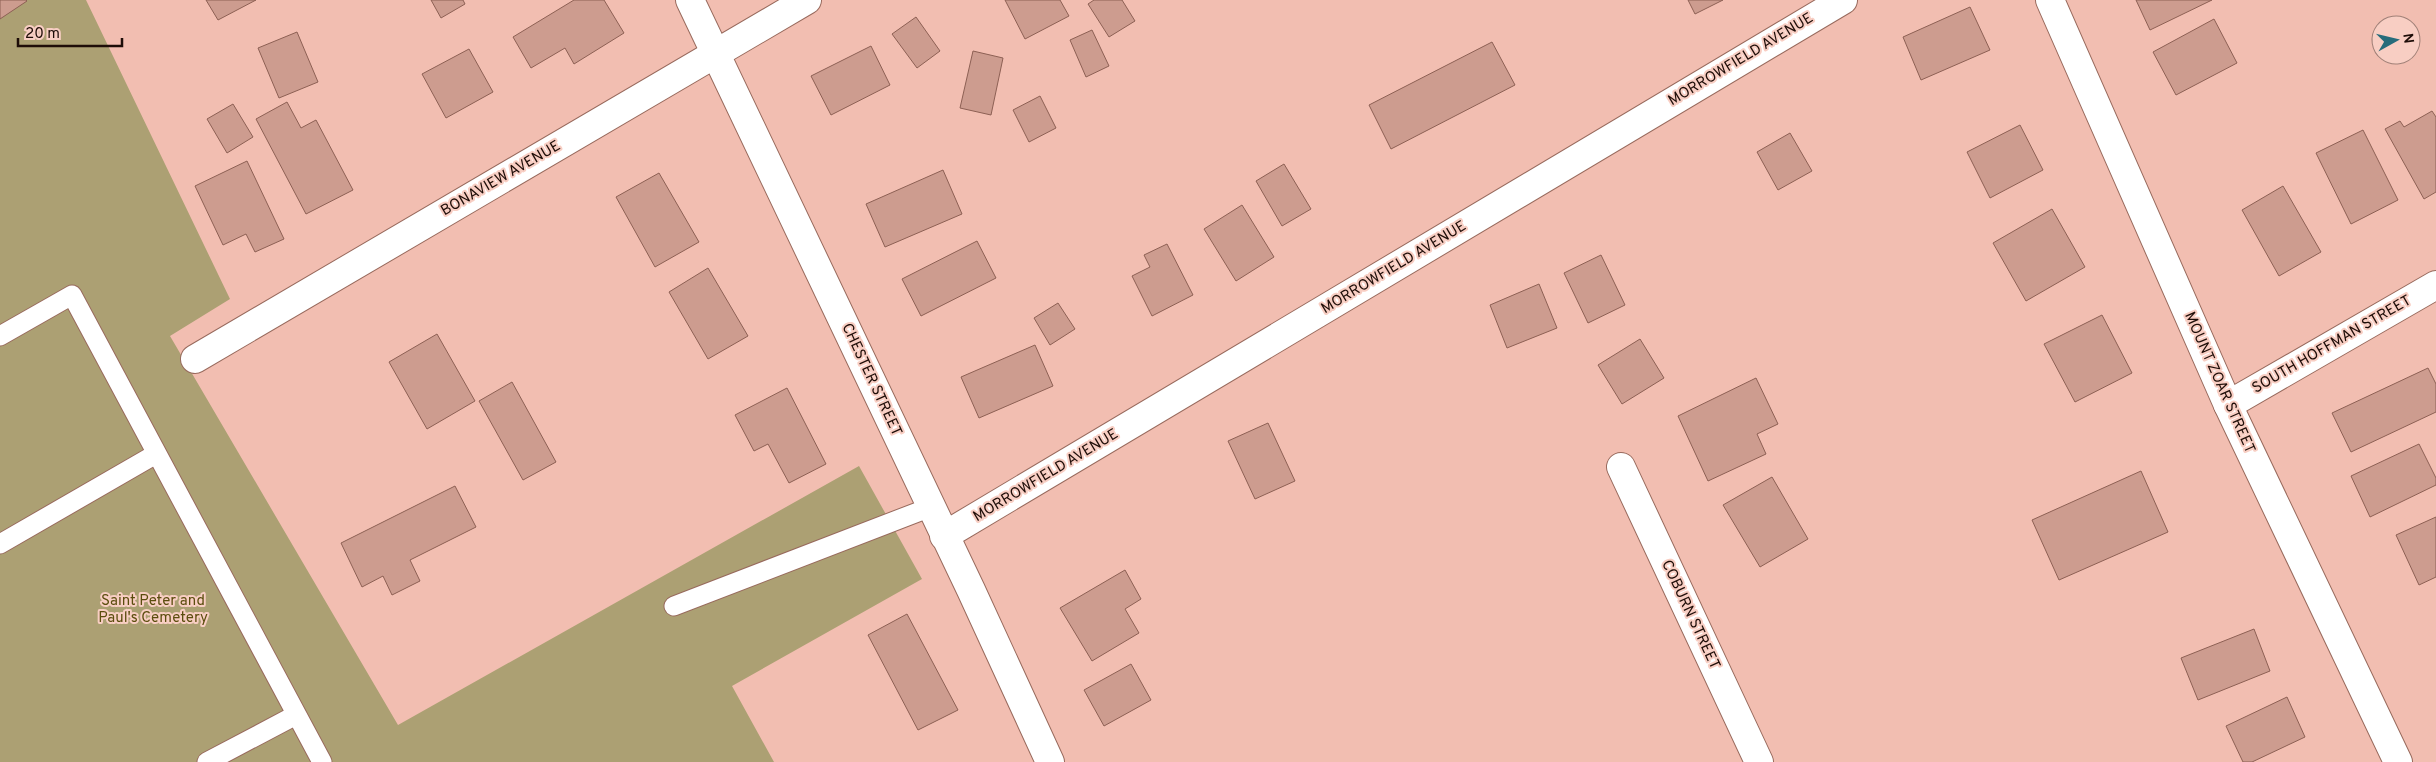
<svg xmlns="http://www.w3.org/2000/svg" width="2436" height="762" viewBox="0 0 2436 762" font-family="Overpass,sans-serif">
<rect width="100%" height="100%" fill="#f2beb1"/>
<path fill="#aca073" d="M0 0H86L230 299 170 336 398 725 859 466 922 579 732 686 774 762H0Z"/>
<g fill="#cd9c8f" stroke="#8d6054">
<path d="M0 0H26L27 1 0 19Z"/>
<path d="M206 0H256L218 20Z"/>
<path d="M431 0H463L465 4 441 18Z"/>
<path d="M574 0H604L624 33 574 64 565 48 531 68 513 37Z"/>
<path d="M1005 0H1060L1069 16 1025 39Z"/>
<path d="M1094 0H1122L1135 21 1109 37 1088 4Z"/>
<path d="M1688 0H1723L1695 14Z"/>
<path d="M2136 0H2212L2150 30Z"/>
<path d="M1970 7 1990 50 1921 80 1903 37Z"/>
<path d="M916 17 940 51 917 68 892 34Z"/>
<path d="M2214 19 2237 63 2176 95 2153 52Z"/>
<path d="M1092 30 1109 66 1086 77 1070 40Z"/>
<path d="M297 32 318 82 279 98 258 48Z"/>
<path d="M1492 42 1515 85 1391 149 1369 105Z"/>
<path d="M871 46 890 85 831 115 811 76Z"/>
<path d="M469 49 493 92 446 118 422 74Z"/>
<path d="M973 51 1003 58 991 115 960 108Z"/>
<path d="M1040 96 1056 128 1029 142 1013 110Z"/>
<path d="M287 102 301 128 316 120 353 190 306 214 256 119Z"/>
<path d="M233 104 253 137 227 153 207 119Z"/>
<path d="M2432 111 2436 117V192L2424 199 2385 129 2400 121 2404 127Z"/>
<path d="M2020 125 2043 170 1990 198 1967 152Z"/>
<path d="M2363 130 2398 200 2351 224 2316 153Z"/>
<path d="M1790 133 1812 171 1778 190 1757 152Z"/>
<path d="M247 161 284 239 255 252 246 234 223 245 195 186Z"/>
<path d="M1284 164 1311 209 1282 226 1256 181Z"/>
<path d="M943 170 962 214 885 247 866 204Z"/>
<path d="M659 173 699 242 655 267 616 197Z"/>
<path d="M2283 186 2321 252 2279 276 2242 210Z"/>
<path d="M1242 205 1274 257 1236 281 1204 229Z"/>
<path d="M2052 209 2085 267 2026 301 1993 243Z"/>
<path d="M977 241 996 278 921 316 902 279Z"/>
<path d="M1167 244 1193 295 1152 316 1132 276 1150 267 1144 255Z"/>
<path d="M1601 255 1625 305 1588 323 1564 273Z"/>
<path d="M708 268 748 336 708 359 669 292Z"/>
<path d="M1539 284 1557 328 1507 348 1490 305Z"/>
<path d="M1058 303 1075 329 1050 345 1034 318Z"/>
<path d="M2102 315 2132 373 2075 402 2044 344Z"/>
<path d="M437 334 475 401 427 429 389 362Z"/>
<path d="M1640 339 1664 378 1622 404 1598 365Z"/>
<path d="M1035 345 1053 386 979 418 961 377Z"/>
<path d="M2428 368 2436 384V412L2351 452 2332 413Z"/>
<path d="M1756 378 1778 424 1757 434 1766 454 1708 481 1678 416Z"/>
<path d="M512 382 556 462 523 480 479 401Z"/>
<path d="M787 388 826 464 789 483 768 444 754 451 735 415Z"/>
<path d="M1268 423 1295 481 1255 499 1228 441Z"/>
<path d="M2419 444 2436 478V485L2370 517 2351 476Z"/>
<path d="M2141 471 2168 532 2059 580 2032 520Z"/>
<path d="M1772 477 1808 539 1760 567 1723 505Z"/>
<path d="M455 486 476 527 410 560 420 581 392 595 383 576 362 587 341 543Z"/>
<path d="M2436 517V577L2419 585 2396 535Z"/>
<path d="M1125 570 1141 599 1125 609 1139 633 1092 661 1060 608Z"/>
<path d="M907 614 958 710 918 730 868 635Z"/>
<path d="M2254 629 2270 671 2198 700 2181 658Z"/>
<path d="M1131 664 1151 700 1104 726 1084 690Z"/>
<path d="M2287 697 2305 737 2252 762H2243L2226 726Z"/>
</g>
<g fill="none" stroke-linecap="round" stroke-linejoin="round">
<defs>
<g id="service">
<path d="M0 336 72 295 322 762"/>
<path d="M0 544 156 454"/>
<path d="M674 606 931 507"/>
<path d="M207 762 296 715"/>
</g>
<g id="minor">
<path d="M690 0 971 590 1050 762"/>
<path d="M2050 0 2228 405 2398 762"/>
<path d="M195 359 807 0"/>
<path d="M2228 405 2436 285"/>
<path d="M1621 467 1759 762"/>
<path d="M944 536 1843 0"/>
</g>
</defs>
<use href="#service" stroke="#986a5d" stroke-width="21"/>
<use href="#minor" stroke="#986a5d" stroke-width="30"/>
<use href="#service" stroke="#fff" stroke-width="19"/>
<use href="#minor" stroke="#fff" stroke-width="28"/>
</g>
<g text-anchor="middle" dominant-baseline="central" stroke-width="4" stroke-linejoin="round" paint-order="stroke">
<g font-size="15" fill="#1e0d08" stroke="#f8cec3">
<text transform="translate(1741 60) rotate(-31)">MORROWFIELD AVENUE</text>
<text transform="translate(501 179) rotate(-30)">BONAVIEW AVENUE</text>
<text transform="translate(1394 268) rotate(-31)">MORROWFIELD AVENUE</text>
<text transform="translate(2332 345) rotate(-30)">SOUTH HOFFMAN STREET</text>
<text transform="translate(871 380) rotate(65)">CHESTER STREET</text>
<text transform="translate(2219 383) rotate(66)">MOUNT ZOAR STREET</text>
<text transform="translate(1046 476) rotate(-31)">MORROWFIELD AVENUE</text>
<text transform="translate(1690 615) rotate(65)">COBURN STREET</text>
</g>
<g font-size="15" fill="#5b4d0e" stroke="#f8cec3">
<text x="153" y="601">Saint Peter and<tspan x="153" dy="17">Paul's Cemetery</tspan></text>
</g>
</g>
<g transform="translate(2396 40) rotate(82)"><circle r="24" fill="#f8cec3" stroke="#a18178"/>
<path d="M0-4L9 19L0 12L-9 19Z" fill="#266c7b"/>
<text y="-8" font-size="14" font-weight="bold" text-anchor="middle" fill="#1e0d08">N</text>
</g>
<path d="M18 38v8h104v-8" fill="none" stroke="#1e0d08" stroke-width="2.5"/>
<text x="25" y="38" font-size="15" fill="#1e0d08" stroke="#f8cec3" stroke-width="4" paint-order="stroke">20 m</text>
</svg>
